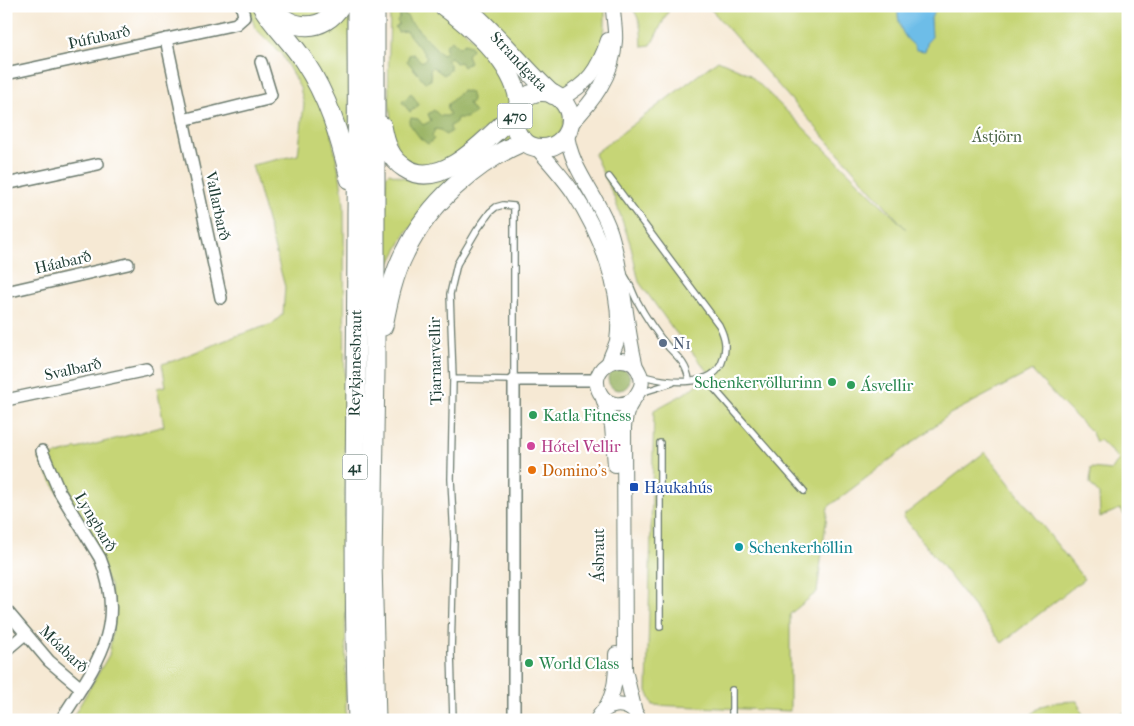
<svg xmlns="http://www.w3.org/2000/svg" width="1134" height="726" viewBox="0 0 1134 726" font-family="'IM FELL French Canon',serif">
<rect width="100%" height="100%" fill="#fff"/>
<filter id="ink" filterUnits="userSpaceOnUse"><feTurbulence type="fractalNoise" baseFrequency=".02" numOctaves="2"/><feDisplacementMap in="SourceGraphic" scale="10" xChannelSelector="R" yChannelSelector="G"/><feConvolveMatrix kernelMatrix="1 2 1 2 8 2 1 2 1" color-interpolation-filters="sRGB"/></filter>
<filter id="wash" filterUnits="userSpaceOnUse"><feTurbulence type="fractalNoise" baseFrequency=".0096" numOctaves="4" result="noise"/><feDisplacementMap in="SourceGraphic" scale="20" xChannelSelector="R" yChannelSelector="G"/><feGaussianBlur stdDeviation="1.12" result="paint"/><feColorMatrix in="noise" values="0 0 0 0 0 0 0 0 0 0 0 0 0 0 0 0 0 1.4 0 .05"/><feComposite in="paint" operator="in"/></filter>
<g filter="url(#wash)">
<rect width="100%" height="100%" fill="#f6e9d4"/>
<g fill="#c6d576" stroke="#728955">
<path d="M248 6H258L295 57 328 118 340 176 344 204 346 720H71L109 655 114 617 110 585 39 459 74 450 76 448 77 449 164 426 157 388 166 386 162 364 173 361 236 336 272 324 283 314 285 287 252 165 298 155 304 104 300 88 282 55 255 28Z"/>
<path d="M280 6H329L320 14 304 19Z"/>
<path d="M351 6 349 140 280 25Z"/>
<path d="M390 6C404 6 419 4 433 6 454 10 498 71 512 89L510 107 447 163 421 167 399 155C383 109 390 55 390 6Z"/>
<path d="M473 6H605V26L603 42 578 86 557 93Z"/>
<path d="M631 6H671L651 45 642 46C641 28 641 20 631 6Z"/>
<path d="M708 6H1128V520L1120 509 1100 517 1099 494 1090 484 1091 468 1112 470 1119 459 1099 440 1096 442 1092 433 1061 402 1032 371 950 414 828 507 817 592 790 614V711L653 705 647 691 654 410 682 395 711 375 673 329 639 282 630 243 614 197 594 154 718 60 749 74 906 229Z"/>
<circle cx="542" cy="120" r="22"/>
<path d="M509 125 514 138 407 231 389 265 385 263 386 176 389 173 408 179Z"/>
<path d="M985 452 1084 579 1002 643 903 516Z"/>
<path d="M1077 701 1083 715 1114 718 1128 711V719L1027 720C1040 701 1056 702 1077 701Z"/>
</g>
<g fill="#9cb667" stroke="#5e7a4e">
<path d="M402 13 408 17 409 20 442 55 447 51 445 46 452 40 459 47 465 43 470 45 472 49 467 55 470 62 463 67 460 62 456 63 451 57 446 60 450 64V70L444 75 433 67 430 70 431 80 425 82 407 61 409 55 413 54 422 62 427 57 406 31 398 32 395 27 399 24 397 21 400 17 399 14Z"/>
<path d="M462 91 470 92 472 98 471 103H468L475 113 466 118H457L456 122 450 126 451 132 445 135 441 130 435 129 432 137 434 139 428 144 420 138 409 123 411 118 418 119 423 125 431 121 428 114 434 110 440 116H447L450 114 447 109 448 104Z"/>
<path d="M411 93 419 105 410 112 402 102Z"/>
<circle cx="619" cy="379" r="11"/>
</g>
<path fill="#6dbde8" stroke="#467d8e" d="M898 6H937L931 18 932 37 928 41 925 51 916 50C915 45 912 44 909 41 900 32 897 18 898 6Z"/>
</g>
<g filter="url(#ink)">
<g fill="none" stroke-linecap="round" stroke-linejoin="round">
<defs>
<g id="service">
<path d="M609 177 719 325C725 337 727 346 723 359 715 390 666 382 643 376"/>
<path d="M624 275C630 283 632 291 636 299 645 316 656 333 669 348 679 358 687 365 689 380"/>
<path d="M705 378 804 491"/>
<path d="M453 379 514 380V206L503 205 496 207 490 212 477 230 457 264 450 294 453 379 451 479 454 539 451 652 453 720"/>
<path d="M640 393 672 383"/>
<path d="M660 627V443"/>
<path d="M732 720V690"/>
</g>
<g id="minor">
<path d="M166 39 221 298"/>
<path d="M6 74 236 24 244 17 242 6"/>
<path d="M183 120 268 99 271 95 261 62"/>
<path d="M6 184 98 164"/>
<path d="M6 292 128 264"/>
<path d="M6 400 147 370"/>
<path d="M42 451 59 491 100 558C128 627 96 664 61 720"/>
<path d="M6 610 49 661 81 688"/>
<path d="M6 650 25 634"/>
<path d="M514 720V380H597"/>
</g>
<g id="tertiary">
<path d="M560 99C588 84 598 70 608 40"/>
<path d="M570 125C593 101 613 76 615 41 616 30 613 18 613 6"/>
<path d="M567 133C570 170 601 199 611 234 624 277 625 323 636 367"/>
<path d="M536 147C549 162 562 176 573 192 599 231 624 293 617 341 615 348 611 355 609 362"/>
<path d="M603 398 612 426 615 465"/>
<path d="M633 400C621 407 607 406 600 393 585 366 629 345 640 374 645 386 638 392 632 402 627 409 625 418 624 427L625 670 635 712"/>
<path d="M604 710C616 692 616 676 616 654"/>
<path d="M597 720C605 703 625 700 637 715"/>
</g>
<g id="primary">
<path d="M443 6C474 29 516 65 519 105"/>
<path id="s1" d="M464 6C497 33 522 67 553 95"/>
<circle cx="542" cy="120" r="28"/>
</g>
<g id="trunk">
<path d="M262 6C274 26 292 42 304 61 328 97 340 136 350 179"/>
<path d="M357 6C357 75 358 145 357 214 357 383 352 551 358 720"/>
<path d="M375 6V369L372 563 376 720"/>
<path d="M273 8C291 32 324 32 340 6"/>
<path d="M382 126C385 143 389 158 405 168 442 193 491 134 516 112"/>
<path d="M383 326C388 301 393 275 405 252 428 204 475 162 524 141"/>
</g>
</defs>
<use href="#service" stroke="#6a796c" stroke-width="8"/>
<use href="#minor" stroke="#6a796c" stroke-width="14"/>
<use href="#tertiary" stroke="#6a796c" stroke-width="16"/>
<use href="#primary" stroke="#6a796c" stroke-width="20"/>
<use href="#trunk" stroke="#6a796c" stroke-width="21"/>
<use href="#service" stroke="#fff" stroke-width="5.5"/>
<use href="#minor" stroke="#fff" stroke-width="11"/>
<use href="#tertiary" stroke="#fff" stroke-width="14"/>
<use href="#primary" stroke="#fff" stroke-width="18"/>
<use href="#trunk" stroke="#fff" stroke-width="19"/>
</g>
</g>
<circle fill="#5c6f8a" stroke="#fff" stroke-width="2" cx="663" cy="343" r="5"/>
<g fill="#2e9e5b" stroke="#fff" stroke-width="2">
<circle cx="832" cy="382" r="5"/>
<circle cx="851" cy="385" r="5"/>
<circle cx="533" cy="415" r="5"/>
<circle cx="529" cy="663" r="5"/>
</g>
<circle fill="#d1479c" stroke="#fff" stroke-width="2" cx="531" cy="446" r="5"/>
<circle fill="#e8710a" stroke="#fff" stroke-width="2" cx="532" cy="470" r="5"/>
<rect fill="#1a4fb4" stroke="#fff" stroke-width="2" x="629" y="482" width="10" height="10" rx="2.5"/>
<circle fill="#0f9aa8" stroke="#fff" stroke-width="2" cx="739" cy="547" r="5"/>
<g text-anchor="middle" dominant-baseline="central" stroke-width="4.5" stroke-linejoin="round" paint-order="stroke">
<g fill="#fff" stroke="#627771" stroke-width="1">
<rect x="497.5" y="103.5" width="35" height="25" rx="4"/>
<rect x="342.5" y="454.5" width="25" height="25" rx="4"/>
</g>
<g font-size="15" font-weight="bold" fill="#1f3d34">
<text x="515" y="116">470</text>
<text x="355" y="467">41</text>
</g>
<g font-size="16" fill="#1f3d34" stroke="#fff">
<text transform="translate(99 37) rotate(-12)">Þúfubarð</text>
<text stroke="none"><textPath href="#s1" startOffset="78">Strandgata</textPath></text>
<text transform="translate(218 206) rotate(78)">Vallarbarð</text>
<text transform="translate(63 262) rotate(-13)">Háabarð</text>
<text transform="translate(435 361) rotate(-91)">Tjarnarvellir</text>
<text transform="translate(355 363) rotate(-89)">Reykjanesbraut</text>
<text transform="translate(73 369) rotate(-12)">Svalbarð</text>
<text transform="translate(96 522) rotate(59)">Lyngbarð</text>
<text transform="translate(598 555) rotate(-90)">Ásbraut</text>
<text transform="translate(64 649) rotate(44)">Móabarð</text>
</g>
<g font-size="16" fill="#496344" stroke="#fff">
<text x="997" y="136">Ástjörn</text>
</g>
<g font-size="16" fill="#4e5e75" stroke="#fff" text-anchor="start">
<text x="673" y="343">N1</text>
</g>
<g font-size="16" fill="#27864d" stroke="#fff" text-anchor="start">
<text x="822" y="382" text-anchor="end">Schenkervöllurinn</text>
<text x="861" y="385">Ásvellir</text>
<text x="543" y="415">Katla Fitness</text>
<text x="539" y="663">World Class</text>
</g>
<g font-size="16" fill="#b23c85" stroke="#fff" text-anchor="start">
<text x="541" y="446">Hótel Vellir</text>
</g>
<g font-size="16" fill="#c56008" stroke="#fff" text-anchor="start">
<text x="542" y="470">Domino's</text>
</g>
<g font-size="16" fill="#164399" stroke="#fff" text-anchor="start">
<text x="644" y="487">Haukahús</text>
</g>
<g font-size="16" fill="#0d838f" stroke="#fff" text-anchor="start">
<text x="749" y="547">Schenkerhöllin</text>
</g>
</g>
<rect width="1134" height="726" fill="none" stroke="#fff" stroke-width="25"/>
</svg>
